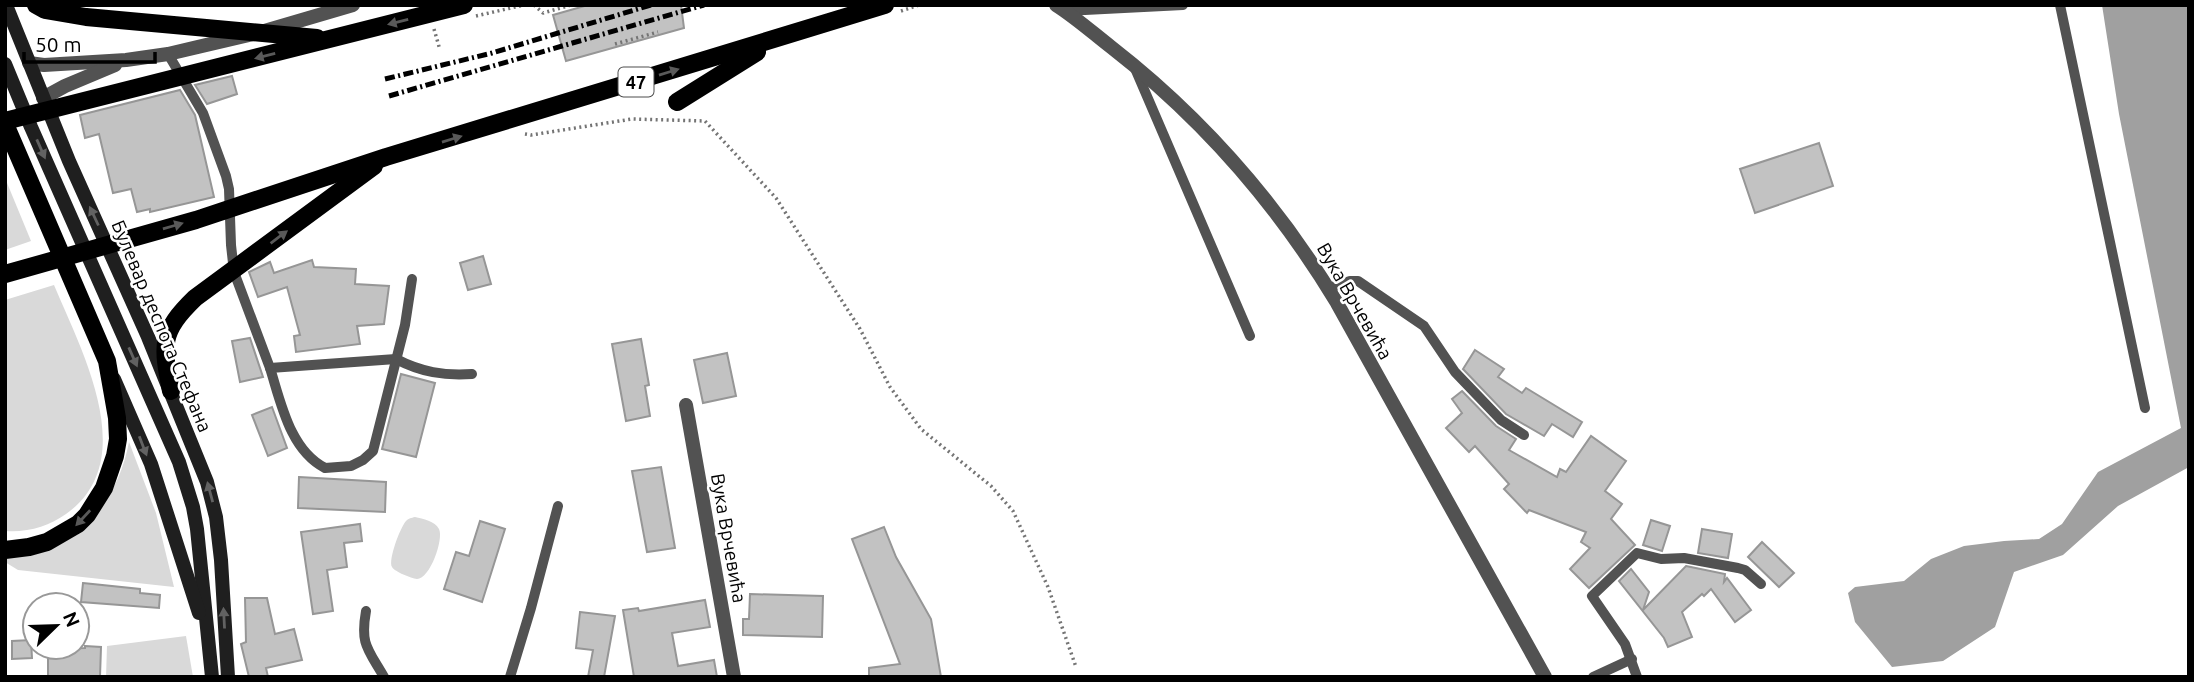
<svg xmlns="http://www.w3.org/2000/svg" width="2194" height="682" viewBox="0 0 2194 682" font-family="Ubuntu,sans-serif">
<rect width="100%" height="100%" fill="#fff"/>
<g fill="#d9d9d9">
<path d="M5 178 31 241 5 250Z"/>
<path d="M54 285C81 350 142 460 66 514 49 526 27 533 5 531V300Z"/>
<path d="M129 442 156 513 174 587 18 570 5 562V559C20 555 39 553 52 547 96 526 120 488 129 442Z"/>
<path d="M415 517C423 519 435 521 439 529 444 539 430 579 417 579 411 578 395 572 392 567 388 560 400 528 406 521 409 518 411 518 415 517Z"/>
<path d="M186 636 193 677H106L107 646Z"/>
</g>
<path fill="#a0a0a0" d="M2102 5H2189V467L2118 506 2063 555 2014 572 1995 627 1943 661 1892 667 1855 622 1848 593 1855 587 1904 581 1931 559 1964 546 2004 541 2039 539 2062 524 2098 472 2181 428 2119 114Z"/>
<g fill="#c2c2c2" stroke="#969696" stroke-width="2">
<path d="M588 5H681L684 28 566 61 553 15Z"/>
<path d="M232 76 237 94 207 104 195 85Z"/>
<path d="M180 90 195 115 214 197 150 212V209L137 212 131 189 113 193 99 134 85 138 80 115Z"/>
<path d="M1819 143 1833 186 1755 213 1740 169Z"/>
<path d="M483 256 491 284 468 290 460 263Z"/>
<path d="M312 260 314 267 356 269 355 284 389 286 384 324 357 326 360 344 296 352 294 336 300 335 287 287 258 297 249 272 270 262 274 273Z"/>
<path d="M250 338 263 377 240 382 232 341Z"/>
<path d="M641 339 649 385 645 386 650 416 626 421 612 344Z"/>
<path d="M1475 350 1504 369 1498 377 1522 393 1526 388 1582 422 1573 437 1552 424 1544 436 1506 414 1463 369Z"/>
<path d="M727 353 736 396 703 403 694 360Z"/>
<path d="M401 374 435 383 416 457 382 449Z"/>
<path d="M1462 391 1496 426 1516 439 1509 450 1557 477 1560 469 1566 472 1591 436 1626 461 1605 491 1622 504 1611 519 1635 545 1589 588 1570 569 1590 548 1581 542 1586 532 1529 510 1527 513 1504 489 1509 484 1475 446 1469 452 1446 428 1462 413 1452 399Z"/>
<path d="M272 407 287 448 268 456 252 415Z"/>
<path d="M661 467 675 548 647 552 632 471Z"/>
<path d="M299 477 386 482 385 512 298 508Z"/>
<path d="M1651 520 1670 526 1662 551 1643 545Z"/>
<path d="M480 521 505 529 482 602 444 589 456 552 469 556Z"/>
<path d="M360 524 362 541 344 543 347 567 327 570 333 611 313 614 301 532Z"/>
<path d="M884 527 896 557 931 619 941 677H869V668L900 664 852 539Z"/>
<path d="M1702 529 1732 534 1728 558 1698 553Z"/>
<path d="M1762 542 1794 573 1779 587 1748 557Z"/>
<path d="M1686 566 1725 574 1724 582 1727 578 1751 610 1735 622 1711 589 1704 596 1702 594 1682 612 1692 637 1668 647 1664 638 1619 581 1631 569 1649 592 1643 610Z"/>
<path d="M83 583 140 589V593L160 595 159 608 81 602Z"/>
<path d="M750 594 823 596 822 637 743 635V619H749Z"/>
<path d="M245 598H267L275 634 294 629 302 660 266 668 268 677H249L241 644 246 642Z"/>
<path d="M705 600 710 627 672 633 678 666 714 660 717 677H634L623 610 638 608 639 611Z"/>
<path d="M580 612 615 616 604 677H588L593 650 576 648Z"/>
<path d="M31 640 32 658 12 659V641Z"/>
<path d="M85 646 101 647 100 677H48V649L85 648Z"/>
</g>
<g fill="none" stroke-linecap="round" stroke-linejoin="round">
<g stroke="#747474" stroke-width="3.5" stroke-dasharray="2 3.5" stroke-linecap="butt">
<path d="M534 5 543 13 571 5"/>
<path d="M901 11 919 5"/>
<path d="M476 16 524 5"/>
<path d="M434 29 440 50"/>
<path d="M615 44 658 32"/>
<path d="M525 134 531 135 632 119 705 121 776 198 860 329 890 387 921 429 991 486 1013 511 1048 587 1076 667"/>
</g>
<g stroke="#525252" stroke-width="10">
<path d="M2060 5 2145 408"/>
<path d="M1065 11 1183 5"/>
<path d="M168 54 203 113 226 176 229 189 231 245 234 272 270 368 396 359C421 372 444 376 472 374"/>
<path d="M1134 66 1250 336"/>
<path d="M1329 288 1350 281H1358L1424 326 1455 372 1501 420 1524 435"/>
<path d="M270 368C281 403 290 450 325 468L351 466 363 460 373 451 405 325 412 279"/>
<path d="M366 611C360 645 368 649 384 677"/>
<path d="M510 677 531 608 558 506"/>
<path d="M1593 677 1632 659"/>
<path d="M1637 677 1625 644 1592 596 1637 553 1661 559 1684 558 1738 568 1745 570 1761 584"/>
</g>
<g stroke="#525252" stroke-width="14">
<path d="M1056 5C1075 17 1093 33 1111 47 1201 117 1278 205 1337 303L1545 677"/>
<path d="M686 405 734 677"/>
</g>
<g stroke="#525252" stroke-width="14">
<path d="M29 63 44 65 126 60 168 54 261 32 353 5"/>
<path d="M43 98 65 86 115 65"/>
</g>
<g stroke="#1f1f1f" stroke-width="14">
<path d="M6 5 69 161 148 337 207 482 216 517 221 560 228 677"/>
<path d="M5 64 31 127 179 462 193 507 197 529 212 677"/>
<path d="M114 379 151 464 199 613"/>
</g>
<g stroke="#000" stroke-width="18">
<path d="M36 5 45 10 86 17 317 38"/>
<path d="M677 102 757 52"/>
<path d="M5 121 464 5"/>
<path d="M5 124 107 361 117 418 118 439 115 456 104 488 87 515 78 524 47 542 29 547 5 550"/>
<path d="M5 274 196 220 386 157 885 5"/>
<path d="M171 391C162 344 160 332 195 298L374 166"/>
</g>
<g stroke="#000" stroke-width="5" stroke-dasharray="10 3.5 2 3.5" stroke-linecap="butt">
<path d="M385 79 492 53 651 5"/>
<path d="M389 96 704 5"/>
</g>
</g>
<defs><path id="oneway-solid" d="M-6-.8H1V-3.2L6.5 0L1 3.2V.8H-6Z" transform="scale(1.75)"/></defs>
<g fill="#595959">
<use href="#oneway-solid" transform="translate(398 22) rotate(166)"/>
<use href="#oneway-solid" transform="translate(265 56) rotate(166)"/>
<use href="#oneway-solid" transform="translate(669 72) rotate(-17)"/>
<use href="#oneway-solid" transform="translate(452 139) rotate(-17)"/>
<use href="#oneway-solid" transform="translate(173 226) rotate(-16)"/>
<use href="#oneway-solid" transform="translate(279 237) rotate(-37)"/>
<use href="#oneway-solid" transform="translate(83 518) rotate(133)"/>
</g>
<g fill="#626262">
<use href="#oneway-solid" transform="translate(41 149) rotate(66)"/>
<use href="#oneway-solid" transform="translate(94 216) rotate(-115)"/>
<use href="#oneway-solid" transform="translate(133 357) rotate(66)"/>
<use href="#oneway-solid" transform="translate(143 446) rotate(69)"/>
<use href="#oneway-solid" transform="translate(210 492) rotate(-105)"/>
<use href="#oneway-solid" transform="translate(224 618) rotate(-93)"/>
</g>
<g text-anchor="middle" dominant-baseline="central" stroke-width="5" stroke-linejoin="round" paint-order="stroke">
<rect fill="#fff" stroke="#4c4c4c" stroke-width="2" x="618.5" y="67.5" width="35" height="29" rx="5"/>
<g font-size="18" font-weight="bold" fill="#000">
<text x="636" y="82">47</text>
</g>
<g font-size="19" fill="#000" stroke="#fff">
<text transform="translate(1355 301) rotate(60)">Вука Врчевића</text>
<text transform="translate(162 326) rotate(67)">Булевар деспота Стефана</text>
<text transform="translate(729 538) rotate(80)">Вука Врчевића</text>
</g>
</g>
<rect width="2194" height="682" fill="none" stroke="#000000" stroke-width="14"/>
<g transform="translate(56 626) rotate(67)"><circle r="33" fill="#ffffff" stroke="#999999" stroke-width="2"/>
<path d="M0-5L12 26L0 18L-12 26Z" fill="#000000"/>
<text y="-10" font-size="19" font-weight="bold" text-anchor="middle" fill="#000000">N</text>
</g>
<path d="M24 52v10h131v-10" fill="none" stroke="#000000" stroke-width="3.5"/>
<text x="35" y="52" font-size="21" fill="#000000" stroke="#ffffff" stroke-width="5" paint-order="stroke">50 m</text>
</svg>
